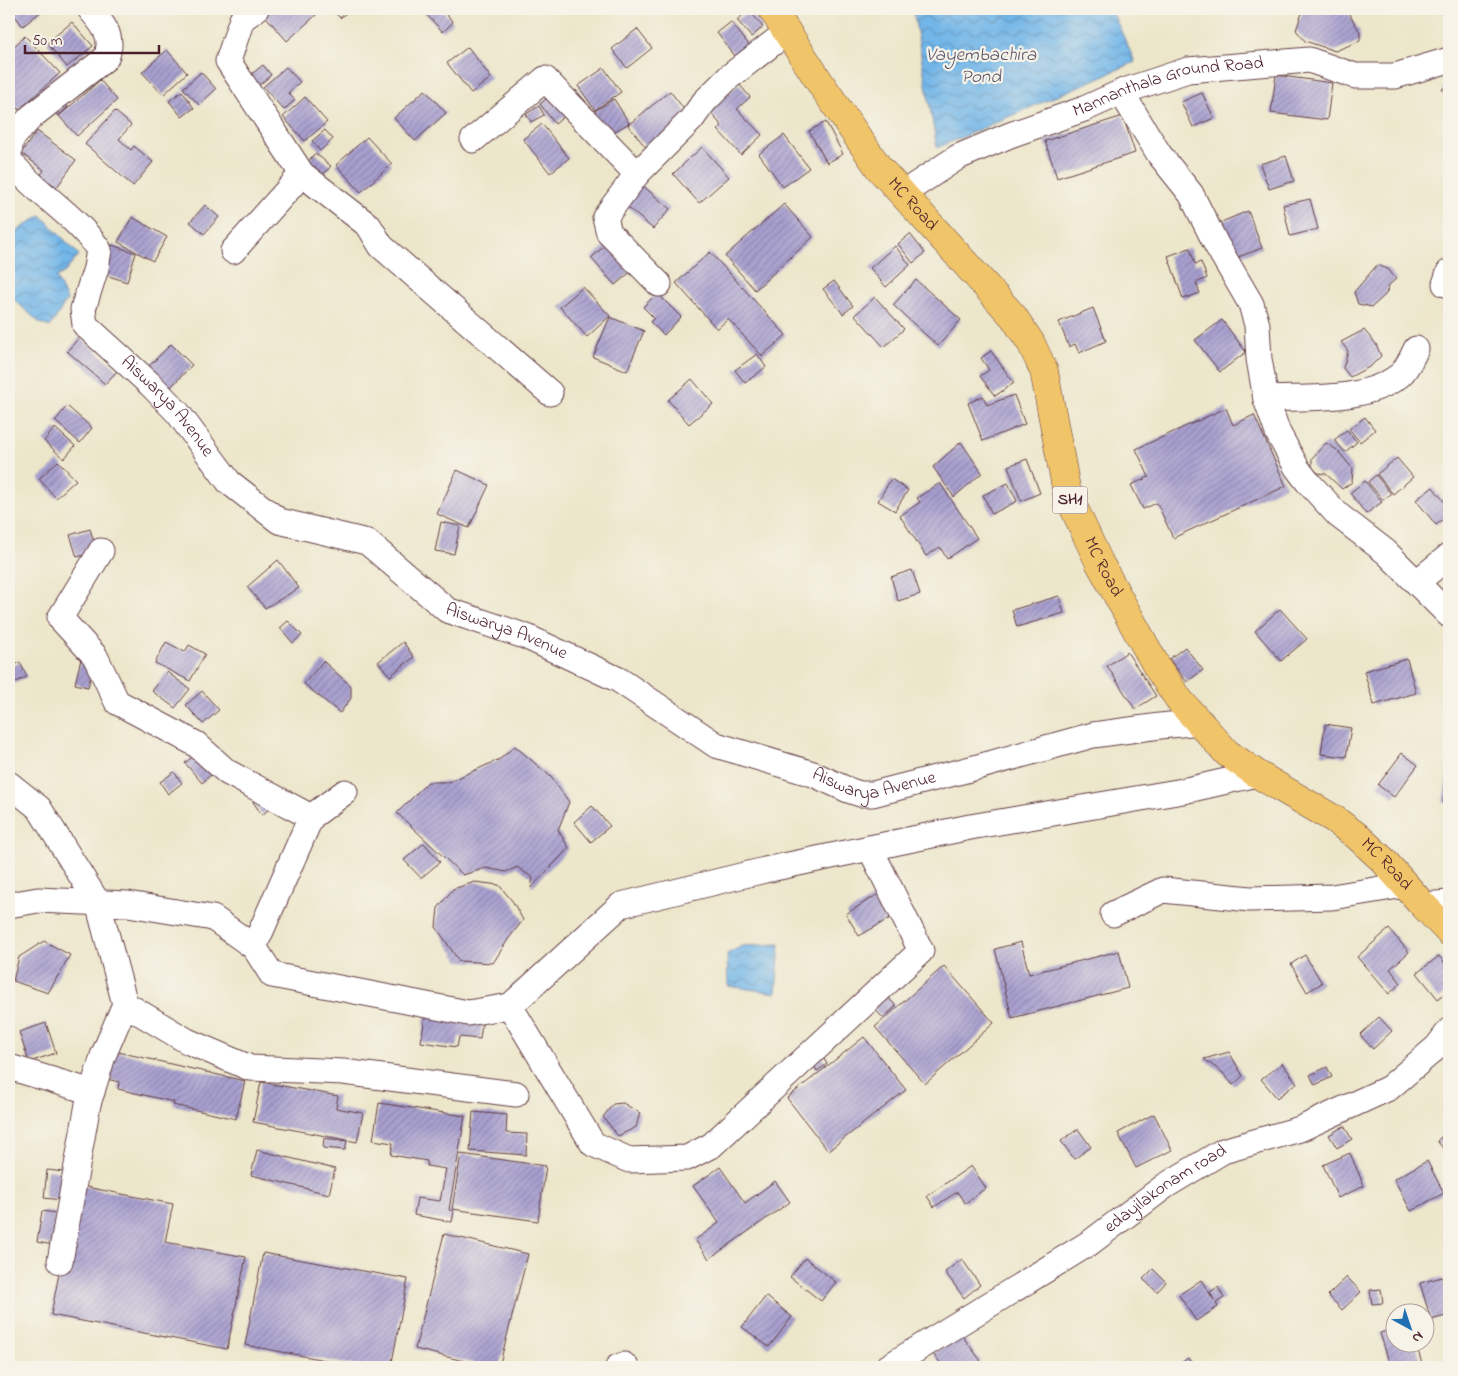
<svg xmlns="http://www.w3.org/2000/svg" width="1458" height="1376" viewBox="0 0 1458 1376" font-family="'Indie Flower',sans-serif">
<defs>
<pattern id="water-waves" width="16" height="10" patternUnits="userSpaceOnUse" patternTransform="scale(1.25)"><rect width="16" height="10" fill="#72b6e8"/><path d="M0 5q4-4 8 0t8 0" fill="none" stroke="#6093bc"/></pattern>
<pattern id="building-hatch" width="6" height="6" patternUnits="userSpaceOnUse" patternTransform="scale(1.25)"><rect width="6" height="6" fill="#a8a0d0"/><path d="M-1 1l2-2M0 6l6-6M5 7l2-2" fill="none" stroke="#8b82a9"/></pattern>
</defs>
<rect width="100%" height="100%" fill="#f7f3e8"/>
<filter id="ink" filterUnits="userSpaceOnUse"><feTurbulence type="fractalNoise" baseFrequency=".02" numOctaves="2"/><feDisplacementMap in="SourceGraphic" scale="10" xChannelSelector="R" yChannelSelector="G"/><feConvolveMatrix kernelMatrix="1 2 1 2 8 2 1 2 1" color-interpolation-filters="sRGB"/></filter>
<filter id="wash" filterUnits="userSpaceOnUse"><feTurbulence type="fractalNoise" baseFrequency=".0096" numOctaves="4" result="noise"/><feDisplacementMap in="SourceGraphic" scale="20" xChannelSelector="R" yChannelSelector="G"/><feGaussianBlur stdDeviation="1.12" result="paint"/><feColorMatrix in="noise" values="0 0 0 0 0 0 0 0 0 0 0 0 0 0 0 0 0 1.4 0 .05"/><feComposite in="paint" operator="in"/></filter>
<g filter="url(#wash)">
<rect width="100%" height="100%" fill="#ece6ca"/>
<g fill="url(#water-waves)" stroke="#5e6a8a">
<path d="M913 9H1111L1135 62 937 148Z"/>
<path d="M41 215 79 255 65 272 56 277 67 300 50 327 40 323 9 295V253L15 232Z"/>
<path d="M780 944 776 993 728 986 727 954 742 946Z"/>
</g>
<g id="blocks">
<g fill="url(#building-hatch)">
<path d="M9 9H44L23 26Z"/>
<path d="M259 9H312L317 14 287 41Z"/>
<path d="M332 9H351L340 18Z"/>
<path d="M421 9H441L453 22 443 32Z"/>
<path d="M1308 9H1346L1360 32V41L1335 51 1305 41 1296 30 1302 13Z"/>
<path d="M1440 9H1449V18Z"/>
<path d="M749 10 763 27 751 37 737 20Z"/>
<path d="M72 22 93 46 67 67 47 43Z"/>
<path d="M731 22 753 50 739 61 717 33Z"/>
<path d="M637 29 652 48 627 68 612 49Z"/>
<path d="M25 36 60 73 19 110 9 99V51Z"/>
<path d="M468 47 491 78 471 93 447 63Z"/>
<path d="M167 50 187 73 163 95 142 72Z"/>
<path d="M263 65 271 75 252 91 244 80Z"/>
<path d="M286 67 300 82 288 93 295 100 284 110 263 87Z"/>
<path d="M604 68 621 92 595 110 578 86Z"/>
<path d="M201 72 216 89 199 105 183 88Z"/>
<path d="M1276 75 1332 83 1327 120 1271 113Z"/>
<path d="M100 80 117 100 77 136 59 116Z"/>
<path d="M739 84 750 97 737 109 762 135 741 155 718 130 722 126 709 111Z"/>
<path d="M1449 86V101L1442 89Z"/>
<path d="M425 90 446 113 415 141 394 118Z"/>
<path d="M576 90 586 102 580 107 570 95Z"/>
<path d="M182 91 194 108 182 117 169 101Z"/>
<path d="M670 91 690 117 648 150 628 125Z"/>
<path d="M1202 93 1214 118 1193 127 1181 102Z"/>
<path d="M551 95 567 114 555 124 540 104Z"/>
<path d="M305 97 327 122 305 141 283 117Z"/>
<path d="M614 99 629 123 607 136 593 112Z"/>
<path d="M62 100 68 107 58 116 52 109Z"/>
<path d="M539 106 544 115 531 122 526 114Z"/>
<path d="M115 111 131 125 119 139 131 150 134 146 153 162 133 186 85 144Z"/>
<path d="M1123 116 1135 153 1057 178 1045 141Z"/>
<path d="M826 122 843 154 827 163 809 131Z"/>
<path d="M542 124 569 158 550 173 523 139Z"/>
<path d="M325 130 333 139 320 151 312 141Z"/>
<path d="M37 131 76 160 57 187 40 176 44 170 21 153Z"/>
<path d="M784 135 809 168 783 187 759 154Z"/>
<path d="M367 137 392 164 361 192 336 165Z"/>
<path d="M702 147 729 177 699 203 673 174Z"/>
<path d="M315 153 331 166 322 176 307 163Z"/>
<path d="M1286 156 1294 181 1269 189 1260 164Z"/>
<path d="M641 184 670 209 653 229 624 204Z"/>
<path d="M1310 199 1318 229 1290 236 1283 205Z"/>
<path d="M784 204 813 237 755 290 725 256Z"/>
<path d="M205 205 219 217 204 234 190 222Z"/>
<path d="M1248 211 1262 248 1233 259 1219 223Z"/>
<path d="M132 217 167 237 153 261 118 242Z"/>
<path d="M910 234 925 253 913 263 898 244Z"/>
<path d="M609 242 633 270 615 285 591 258Z"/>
<path d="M112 245 136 253 127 282 103 274Z"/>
<path d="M895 246 910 265 886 287 870 268Z"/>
<path d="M1190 248 1195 264 1201 262 1207 278 1196 283 1200 293 1183 299 1168 256Z"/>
<path d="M710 252 786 335 762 356 728 319 717 329 676 283Z"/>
<path d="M1377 265 1388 269 1396 279 1389 285 1386 294 1372 307 1358 304 1354 292Z"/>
<path d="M916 280 961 320 938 346 893 305Z"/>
<path d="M834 281 853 306 843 314 823 289Z"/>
<path d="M583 287 610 316 587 337 560 307Z"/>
<path d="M657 293 681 317 664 335 650 322 654 318 643 307Z"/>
<path d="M875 297 904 329 884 347 855 315Z"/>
<path d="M1093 308 1106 341 1079 353 1075 344 1069 347 1059 322Z"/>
<path d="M610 317 644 331 627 371 593 357Z"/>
<path d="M1222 320 1246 352 1220 372 1195 340Z"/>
<path d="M1364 330 1376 344 1381 356 1371 366 1350 377 1343 368 1348 351 1341 342Z"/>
<path d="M80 337 118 370 105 384 67 351Z"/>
<path d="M171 344 192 365 169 389 147 368Z"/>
<path d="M991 351 1014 383 995 396 980 376 989 370 981 358Z"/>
<path d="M757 354 766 367 745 383 735 370Z"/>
<path d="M692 379 713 404 689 424 668 400Z"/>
<path d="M1014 395 1025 424 983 441 968 403 983 396 987 405Z"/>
<path d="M67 406 92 428 80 443 55 421Z"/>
<path d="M1226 408 1233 425 1254 415 1286 486 1173 538 1157 503 1143 509 1131 485 1149 477 1136 449Z"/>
<path d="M1365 417 1375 430 1360 442 1349 429Z"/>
<path d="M55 428 75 446 64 459 44 441Z"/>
<path d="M1347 430 1357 442 1345 452 1334 440Z"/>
<path d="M961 442 982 473 954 497 933 467Z"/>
<path d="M1326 443 1337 450 1353 469 1352 482 1342 489 1326 474 1318 473 1312 467V458Z"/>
<path d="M1397 458 1413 477 1393 494 1377 474Z"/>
<path d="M1027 459 1040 493 1021 501 1008 466Z"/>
<path d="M58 461 76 480 56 498 39 479Z"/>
<path d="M457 470 489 485 469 528 437 514Z"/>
<path d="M1376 475 1391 494 1383 500 1368 482Z"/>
<path d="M891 479 908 490 895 511 878 501Z"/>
<path d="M1365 481 1382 502 1366 514 1350 493Z"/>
<path d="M940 483 977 538 947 559 940 547 926 556 900 516 920 502 917 498Z"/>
<path d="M1008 483 1017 501 992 514 983 495Z"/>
<path d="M1433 487 1449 508V514L1436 525 1416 500Z"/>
<path d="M441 522 460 526 454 554 435 551Z"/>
<path d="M90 529 97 551 77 557 70 535Z"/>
<path d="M278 560 299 588 265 608 247 587Z"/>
<path d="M912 570 920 594 898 601 891 577Z"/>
<path d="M1059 596 1064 613 1017 627 1012 610Z"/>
<path d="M1280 609 1307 639 1281 661 1255 631Z"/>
<path d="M288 621 302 635 293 643 280 628Z"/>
<path d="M166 642 185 652 189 645 205 654 190 681 155 663Z"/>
<path d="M403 642 414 657 390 676 378 662Z"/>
<path d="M1185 647 1203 670 1187 682 1169 659Z"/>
<path d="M1127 652 1156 696 1135 709 1107 666Z"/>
<path d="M81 659 94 662 88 687 75 684Z"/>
<path d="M1407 659 1416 693 1374 705 1364 671Z"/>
<path d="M323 661 351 686V698L340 713 304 684Z"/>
<path d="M20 662 27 677 9 685V668Z"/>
<path d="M167 672 190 689 175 708 152 691Z"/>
<path d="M202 691 219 710 203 724 186 705Z"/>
<path d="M1325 724 1351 728 1346 757 1321 754Z"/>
<path d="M515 746 551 777 569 802 558 830 569 848 531 888 533 878 517 867 506 872 486 868 463 875 397 813 428 782H449L500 759Z"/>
<path d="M1402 753 1418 765 1394 797 1378 785Z"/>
<path d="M196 754 213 773 202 783 185 763Z"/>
<path d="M174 772 182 783 168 794 160 782Z"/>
<path d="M1447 778H1449V803L1443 802Z"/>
<path d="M264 793 274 805 262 815 253 802Z"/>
<path d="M592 806 610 826 591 842 574 822Z"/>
<path d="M424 843 440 862 421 878 404 860Z"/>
<path d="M475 882 499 885 513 902 523 920 509 938 493 963 459 961 436 927 438 908 453 889Z"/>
<path d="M883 891 897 914 859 936 846 914Z"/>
<path d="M1389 929 1409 952 1390 969 1401 983 1389 994 1357 957Z"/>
<path d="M44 941 70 955 48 993 13 981 19 957Z"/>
<path d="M1021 942 1029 974 1119 951 1128 988 1012 1018 995 949Z"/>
<path d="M1305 955 1322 983 1307 992 1291 964Z"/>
<path d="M1439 956 1449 969V990L1438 999 1417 973Z"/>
<path d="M944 966 994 1023 925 1084 875 1027Z"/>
<path d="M886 995 896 1006 883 1018 872 1006Z"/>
<path d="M425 1016 483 1017 480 1039 459 1037 457 1047 421 1042Z"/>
<path d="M1379 1017 1392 1031 1373 1049 1360 1035Z"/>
<path d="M46 1023 56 1053 29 1062 19 1032Z"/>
<path d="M864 1037 906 1090 828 1151 787 1098Z"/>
<path d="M114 1051 245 1081 236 1119 173 1105 174 1102 118 1089 119 1082 107 1079Z"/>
<path d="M1229 1052 1243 1076 1233 1085 1223 1073 1204 1059Z"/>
<path d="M821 1054 827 1064 817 1071 811 1060Z"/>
<path d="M1282 1063 1297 1083 1277 1098 1261 1079Z"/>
<path d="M1327 1067 1332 1077 1315 1085 1310 1075Z"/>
<path d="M261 1082 338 1096 336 1108 363 1113 357 1142 253 1122Z"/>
<path d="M379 1103 465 1116 449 1210 454 1211 452 1222 414 1215 417 1198 440 1201 446 1169 427 1166V1161L391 1155 393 1143 373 1140Z"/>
<path d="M623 1103 640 1113 636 1127 618 1136 603 1117 613 1104Z"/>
<path d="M473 1112 507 1115 506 1133 527 1134 526 1155 470 1151Z"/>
<path d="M1154 1114 1172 1150 1136 1168 1118 1133Z"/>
<path d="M1344 1126 1352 1139 1337 1148 1329 1135Z"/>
<path d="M1078 1129 1091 1147 1074 1159 1061 1141Z"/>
<path d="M1449 1129V1155L1437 1141Z"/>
<path d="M324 1138 347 1141 345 1150 323 1148Z"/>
<path d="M257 1150 335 1169 329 1194 251 1175Z"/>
<path d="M1350 1153 1364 1186 1338 1198 1323 1165Z"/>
<path d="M461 1154 546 1166 538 1221 452 1209Z"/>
<path d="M1427 1161 1444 1193 1411 1211 1394 1179Z"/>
<path d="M971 1166 986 1188 965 1203 957 1192 934 1207 927 1196Z"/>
<path d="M720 1167 745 1203 775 1181 790 1202 709 1259 695 1240 719 1223 693 1186Z"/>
<path d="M47 1170 64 1172 61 1200 44 1198Z"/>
<path d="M76 1185 173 1204 165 1242 246 1257 227 1349 51 1315Z"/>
<path d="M42 1211 57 1213 53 1245 37 1242Z"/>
<path d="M444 1234 528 1254 499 1367H488L415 1349Z"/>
<path d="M263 1253 408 1279 391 1367H362L245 1345Z"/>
<path d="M805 1258 836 1282 821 1301 790 1277Z"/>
<path d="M962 1259 980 1285 964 1298 945 1272Z"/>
<path d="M1153 1269 1166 1282 1157 1292 1143 1279Z"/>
<path d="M1347 1277 1361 1292 1342 1310 1328 1295Z"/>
<path d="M1442 1277 1449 1304V1315L1431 1320 1420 1283Z"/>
<path d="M1201 1280 1214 1300 1210 1292 1218 1287 1224 1298 1216 1303 1218 1307 1196 1321 1179 1295Z"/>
<path d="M1381 1289 1383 1303 1372 1304 1370 1290Z"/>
<path d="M766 1296 792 1317 769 1347 742 1327Z"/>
<path d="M1396 1328V1344H1416L1423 1367H1377L1376 1366 1389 1362 1380 1333Z"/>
<path d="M960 1333 981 1361 973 1367H944L933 1354Z"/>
<path d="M1188 1358 1194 1367H1175Z"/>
<path d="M1337 1363V1367H1310L1309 1366Z"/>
</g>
</g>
</g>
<g filter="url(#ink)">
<use href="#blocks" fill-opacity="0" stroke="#623d43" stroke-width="1"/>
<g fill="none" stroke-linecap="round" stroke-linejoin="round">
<defs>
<g id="minor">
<path d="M256 9 242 19 228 61 302 174"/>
<path d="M1124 91 1129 105 1159 154 1191 194 1216 244 1251 304 1257 325 1259 359 1266 399 1278 433 1297 468 1307 481 1338 515 1386 552 1449 615"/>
<path d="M473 140 545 79 637 174"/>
<path d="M9 155 11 139 32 116 106 58C115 36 103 25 90 9"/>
<path id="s1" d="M9 160C35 193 76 215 99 250L96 268 83 309 85 325 151 385 178 413 229 482 279 521 367 542 447 610 527 637 619 680 716 745 813 774 848 790 860 794H873L974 768 1093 735 1160 726 1201 722"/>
<path id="s2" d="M902 194 958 157 1010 135 1084 109 1124 91 1188 70 1309 60 1355 76H1395L1449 60"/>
<path d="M233 251 302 174 369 226 381 246 550 393"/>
<path d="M659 284 609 233 605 217 637 174 691 120 704 102 729 77 787 32"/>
<path d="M1445 284 1449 272"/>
<path d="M1266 399C1308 397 1366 402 1400 375 1407 369 1412 357 1416 349"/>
<path d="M101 551 60 618 95 656 117 702 196 744 227 772 311 817"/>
<path d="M1417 582 1449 556"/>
<path d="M9 784 39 808 98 903 125 1004 103 1056 88 1104 60 1261"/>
<path d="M345 792 311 817 254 947 272 975 468 1013 510 1006 621 905 765 870 970 827 1183 791 1257 774"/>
<path d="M9 905 38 900 128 904 213 918 254 947"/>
<path d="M1423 905 1449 903"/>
<path d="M1113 914 1163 890 1250 899 1332 897 1405 885"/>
<path d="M125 1004 187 1041 250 1068 343 1072 516 1094"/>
<path d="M510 1006 593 1144 629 1160 687 1158 712 1145 921 951 870 848"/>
<path d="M9 1067 92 1092"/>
<path d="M618 1367 624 1365 626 1367"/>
<path id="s3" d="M888 1367 1091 1242 1165 1186 1223 1151 1300 1129 1389 1088 1437 1047 1449 1031"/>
</g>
<g id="major">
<path id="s4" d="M772 9 823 87 879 168 1013 316 1031 343 1044 371 1067 493 1099 562 1132 622 1157 667 1180 701 1227 753 1257 774 1334 819 1357 836 1383 860 1423 905 1449 932"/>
</g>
</defs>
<use href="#minor" stroke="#623d43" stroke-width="27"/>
<use href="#major" stroke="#623d43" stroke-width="29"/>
<use href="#minor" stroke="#fff" stroke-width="25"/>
<use href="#major" stroke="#f0c469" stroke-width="28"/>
</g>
</g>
<g text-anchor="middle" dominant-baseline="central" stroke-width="4.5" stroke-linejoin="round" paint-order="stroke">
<rect fill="#f7f3e8" stroke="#7e5f64" stroke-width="1" x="1052.5" y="486.5" width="35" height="27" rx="4"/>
<g font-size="16" font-weight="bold" fill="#4a1f2b">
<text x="1070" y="500">SH1</text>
</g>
<g font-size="18" fill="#4a1f2b" stroke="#f7f3e8">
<text stroke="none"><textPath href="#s2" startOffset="290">Mannanthala Ground Road</textPath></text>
<text stroke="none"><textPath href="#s4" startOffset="241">MC Road</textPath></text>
<text stroke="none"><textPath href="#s1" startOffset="321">Aiswarya Avenue</textPath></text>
<text stroke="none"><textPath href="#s4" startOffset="661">MC Road</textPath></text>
<text stroke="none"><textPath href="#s1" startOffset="741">Aiswarya Avenue</textPath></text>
<text stroke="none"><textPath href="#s1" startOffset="1146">Aiswarya Avenue</textPath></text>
<text stroke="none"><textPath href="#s4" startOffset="1081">MC Road</textPath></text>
<text stroke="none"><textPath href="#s3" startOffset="330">edayilakonam road</textPath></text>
</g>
<g font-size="19" font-style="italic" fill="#58546d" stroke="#f7f3e8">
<text x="981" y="55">Vayembachira<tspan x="981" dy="22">Pond</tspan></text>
</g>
</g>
<rect width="1458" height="1376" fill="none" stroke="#f7f3e8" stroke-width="30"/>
<g transform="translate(1410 1328) rotate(140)"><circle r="24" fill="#f7f3e8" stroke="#b29e9c"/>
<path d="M0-4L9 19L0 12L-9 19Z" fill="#1f6fb2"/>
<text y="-8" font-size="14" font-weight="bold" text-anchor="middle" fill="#4a1f2b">N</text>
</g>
<path d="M25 45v8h134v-8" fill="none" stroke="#4a1f2b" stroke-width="2.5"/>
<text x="32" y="45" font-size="15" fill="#4a1f2b" stroke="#f7f3e8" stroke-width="4" paint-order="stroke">50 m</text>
</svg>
